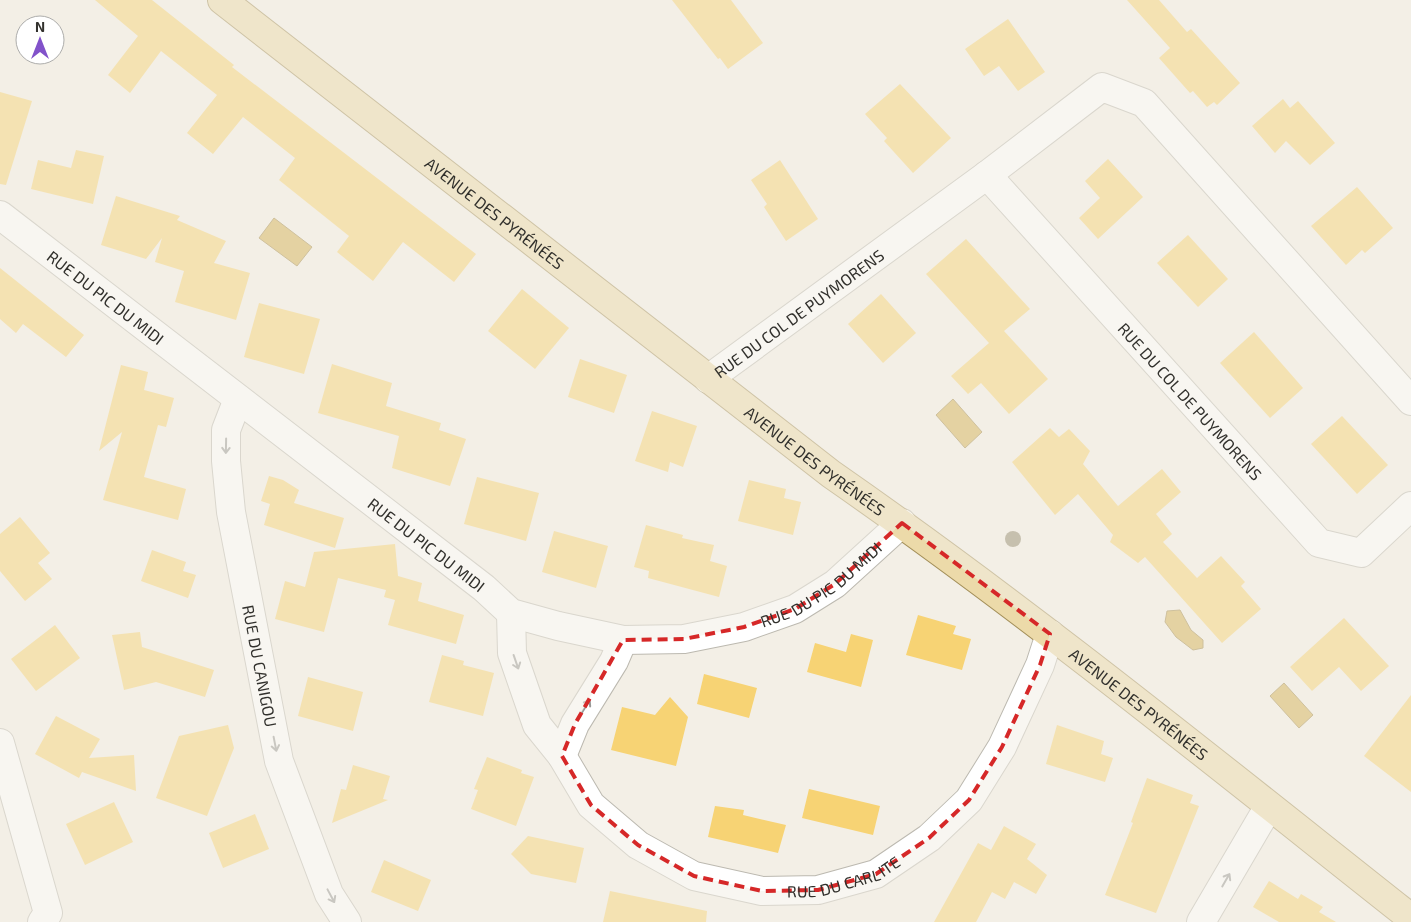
<svg xmlns="http://www.w3.org/2000/svg" width="1411" height="922" viewBox="0 0 1411 922" font-family="'Exo 2',sans-serif">
<rect width="100%" height="100%" fill="#f3efe6"/>
<g fill="#d3af50" stroke="#a38946">
<path d="M274 218 312 247 297 266 259 238Z"/>
<path d="M953 399 982 432 965 448 936 415Z"/>
<path d="M1180 610 1191 630 1203 640V648L1193 650 1176 637 1165 622 1167 611Z"/>
<path d="M1284 683 1313 715 1299 728 1270 696Z"/>
</g>
<g fill="#f7d374">
<path d="M95 0H152L234 65 232 67 476 254 454 282 403 242 373 281 337 252 349 236 279 180 295 158 243 117 213 154 187 133 217 95 161 51 130 93 108 75 138 36Z"/>
<path d="M672 0H731L763 43 728 69 720 58 718 59Z"/>
<path d="M1127 0H1159L1187 32 1191 29 1240 83 1217 105 1214 102 1207 107 1193 91 1190 93 1159 58 1170 48Z"/>
<path d="M1008 19 1045 72 1018 91 999 66 984 76 965 49Z"/>
<path d="M900 84 951 138 913 173 884 141 887 138 865 114Z"/>
<path d="M0 92 32 101 6 185 0 184Z"/>
<path d="M1283 99 1290 108 1298 101 1335 143 1310 165 1286 141 1275 153 1252 126Z"/>
<path d="M76 150 104 156 93 204 31 189 38 160 71 168Z"/>
<path d="M1108 159 1143 197 1098 239 1079 218 1100 198 1085 181Z"/>
<path d="M780 160 818 219 786 241 764 207 767 204 751 180Z"/>
<path d="M1357 187 1393 228 1365 253 1362 250 1346 265 1311 226Z"/>
<path d="M116 196 180 216 177 220 226 241 214 263 250 273 236 320 175 302 184 271 155 262 162 238 146 259 101 245Z"/>
<path d="M1188 235 1228 279 1198 307 1157 263Z"/>
<path d="M966 239 1030 309 1004 331 1048 379 1009 414 981 383 968 394 951 376 989 343 926 274Z"/>
<path d="M0 268 84 335 66 357 23 324 16 333 0 319Z"/>
<path d="M522 289 569 328 535 369 488 331Z"/>
<path d="M881 294 916 333 883 363 848 324Z"/>
<path d="M259 303 320 319 304 374 244 357Z"/>
<path d="M1254 332 1303 388 1270 418 1220 363Z"/>
<path d="M580 359 627 375 614 413 568 397Z"/>
<path d="M332 364 392 383 386 406 441 423 439 430 466 439 450 486 392 468 399 436 318 413Z"/>
<path d="M121 365 148 372 144 390 174 398 166 427 158 425 144 477 186 489 178 520 103 500 122 432 99 451Z"/>
<path d="M652 411 697 426 683 467 670 462 668 472 635 461Z"/>
<path d="M1342 416 1388 465 1357 494 1311 444Z"/>
<path d="M1050 428 1059 437 1069 429 1090 451 1083 464 1118 506 1162 469 1181 492 1156 514 1172 534 1163 542 1197 578 1221 556 1245 582 1241 586 1261 609 1222 643 1145 557 1138 563 1110 542 1113 535 1078 494 1055 515 1012 462Z"/>
<path d="M269 476 283 480 299 490 294 503 344 518 335 548 264 525 270 504 261 501Z"/>
<path d="M477 477 539 493 526 541 464 524Z"/>
<path d="M749 480 786 489 784 498 801 502 793 535 738 521Z"/>
<path d="M20 517 50 553 38 563 52 579 25 601 0 571V534Z"/>
<path d="M646 525 683 535 682 538 714 545 710 561 727 566 719 597 648 578 649 571 634 567Z"/>
<path d="M554 531 608 546 596 588 542 572Z"/>
<path d="M395 544 398 576 422 583 418 601 464 615 456 644 388 625 395 600 384 597 386 590 338 578 324 632 275 619 285 581 305 587 314 552Z"/>
<path d="M152 550 186 562 183 571 196 575 188 598 141 581Z"/>
<path d="M918 615 956 626 953 634 971 639 962 670 906 655Z"/>
<path d="M1344 618 1389 666 1361 691 1339 667 1312 691 1290 667Z"/>
<path d="M55 625 80 658 36 691 11 659Z"/>
<path d="M140 632 142 647 214 670 205 697 156 682 124 690 112 635Z"/>
<path d="M851 634 873 640 861 687 807 672 815 643 846 652Z"/>
<path d="M442 655 464 661 463 665 494 673 483 716 429 702Z"/>
<path d="M704 674 757 688 749 718 697 704Z"/>
<path d="M308 677 363 692 353 731 298 716Z"/>
<path d="M1411 695V792L1364 756Z"/>
<path d="M670 697 688 717 676 766 611 750 622 707 655 715Z"/>
<path d="M56 716 100 739 89 758 134 755 136 791 82 772 79 778 35 754Z"/>
<path d="M228 725 234 748 207 816 156 798 179 736Z"/>
<path d="M1057 725 1104 741 1101 754 1113 758 1105 782 1046 764Z"/>
<path d="M487 757 522 770 521 773 534 777 516 826 471 809 478 790 474 789Z"/>
<path d="M353 765 390 776 383 799 388 800 332 823 341 789 346 790Z"/>
<path d="M1147 778 1193 795 1190 803 1199 806 1156 913 1105 895 1133 823 1131 822Z"/>
<path d="M809 789 880 806 873 835 802 818Z"/>
<path d="M114 802 133 842 85 865 66 824Z"/>
<path d="M715 806 744 810 743 815 786 825 778 853 708 837Z"/>
<path d="M255 814 269 849 223 868 209 833Z"/>
<path d="M1004 826 1036 844 1027 859 1047 875 1036 894 1014 882 1005 899 992 892 976 922H934L978 843 991 850Z"/>
<path d="M528 836 584 848 576 883 531 874 511 854Z"/>
<path d="M384 860 431 880 418 911 371 892Z"/>
<path d="M1269 881 1298 899 1301 894 1323 907 1319 912 1336 922H1279L1253 907Z"/>
<path d="M610 891 707 911 706 922H603Z"/>
</g>
<g fill="none" stroke-linecap="round" stroke-linejoin="round">
<defs>
<g id="minor">
<path id="s1" d="M987 175 1319 543 1361 553 1411 506"/>
<path id="s2" d="M0 215 484 588 511 613 558 626 623 640 684 639 744 627 795 609 835 584 902 523"/>
<path id="s3" d="M708 379 987 175 1102 87 1144 103 1411 401"/>
<path id="s4" d="M238 399 226 430V461L231 512 279 761 329 894 347 922"/>
<path d="M511 613 512 653 537 725 562 756 575 724 614 661 623 640"/>
<path d="M0 743 48 913 42 922"/>
<path id="s5" d="M562 756 591 805 638 845 694 876 762 891 818 890 876 874 929 838 969 800 1002 747 1040 665 1050 634"/>
<path d="M1201 922 1269 806"/>
</g>
<g id="major">
<path id="s6" d="M222 0 831 474C1031 613 1220 767 1411 918"/>
</g>
</defs>
<use href="#minor" stroke="#bcb9b0" stroke-width="30"/>
<use href="#major" stroke="#a38f59" stroke-width="30"/>
<use href="#minor" stroke="#fff" stroke-width="28"/>
<use href="#major" stroke="#ecdaa9" stroke-width="28"/>
</g>
<circle fill="#91876c" cx="1013" cy="539" r="8"/>
<defs><path id="oneway-shaft" d="M-6 0H5M1.5-3L5.5 0L1.5 3" fill="none" stroke-width="1.6" stroke-linecap="round" stroke-linejoin="round" transform="scale(1.25)"/></defs>
<g stroke="#989896">
<use href="#oneway-shaft" transform="translate(226 446) rotate(91)"/>
<use href="#oneway-shaft" transform="translate(516 662) rotate(71)"/>
<use href="#oneway-shaft" transform="translate(586 706) rotate(-58)"/>
<use href="#oneway-shaft" transform="translate(275 744) rotate(79)"/>
<use href="#oneway-shaft" transform="translate(1226 880) rotate(-60)"/>
<use href="#oneway-shaft" transform="translate(331 896) rotate(62)"/>
</g>
<path d="M0 0H1411V922H0ZM902 523 1050 634 1040 665 1002 747 969 800 929 838 876 874 818 890 762 891 694 876 638 845 591 805 562 756 575 724 623 640 684 639 744 627 795 609 835 584Z" fill="#f3efe6" fill-opacity=".55" fill-rule="evenodd"/>
<path fill="none" stroke="#d62828" stroke-width="4" stroke-dasharray="10 6" stroke-linejoin="round" d="M902 523 1050 634 1040 665 1002 747 969 800 929 838 876 874 818 890 762 891 694 876 638 845 591 805 562 756 575 724 623 640 684 639 744 627 795 609 835 584Z"/>
<g text-anchor="middle" dominant-baseline="central" stroke-width="4.5" stroke-linejoin="round" paint-order="stroke">
<g font-size="16" fill="#32312d" stroke="#fff">
<text stroke="none"><textPath href="#s6" startOffset="346">AVENUE DES PYRÉNÉES</textPath></text>
<text stroke="none"><textPath href="#s2" startOffset="134">RUE DU PIC DU MIDI</textPath></text>
<text stroke="none"><textPath href="#s3" startOffset="112">RUE DU COL DE PUYMORENS</textPath></text>
<text stroke="none"><textPath href="#s1" startOffset="304">RUE DU COL DE PUYMORENS</textPath></text>
<text stroke="none"><textPath href="#s6" startOffset="751">AVENUE DES PYRÉNÉES</textPath></text>
<text stroke="none"><textPath href="#s2" startOffset="539">RUE DU PIC DU MIDI</textPath></text>
<text stroke="none"><textPath href="#s2" startOffset="974">RUE DU PIC DU MIDI</textPath></text>
<text stroke="none"><textPath href="#s4" startOffset="272">RUE DU CANIGOU</textPath></text>
<text stroke="none"><textPath href="#s6" startOffset="1156">AVENUE DES PYRÉNÉES</textPath></text>
<text stroke="none"><textPath href="#s5" startOffset="336">RUE DU CARLITE</textPath></text>
</g>
</g>
<g transform="translate(40 40)"><circle r="24" fill="#ffffff" stroke="#adadab"/>
<path d="M0-4L9 19L0 12L-9 19Z" fill="#8252ca"/>
<text y="-8" font-size="14" font-weight="bold" text-anchor="middle" fill="#32312d">N</text>
</g>
</svg>
